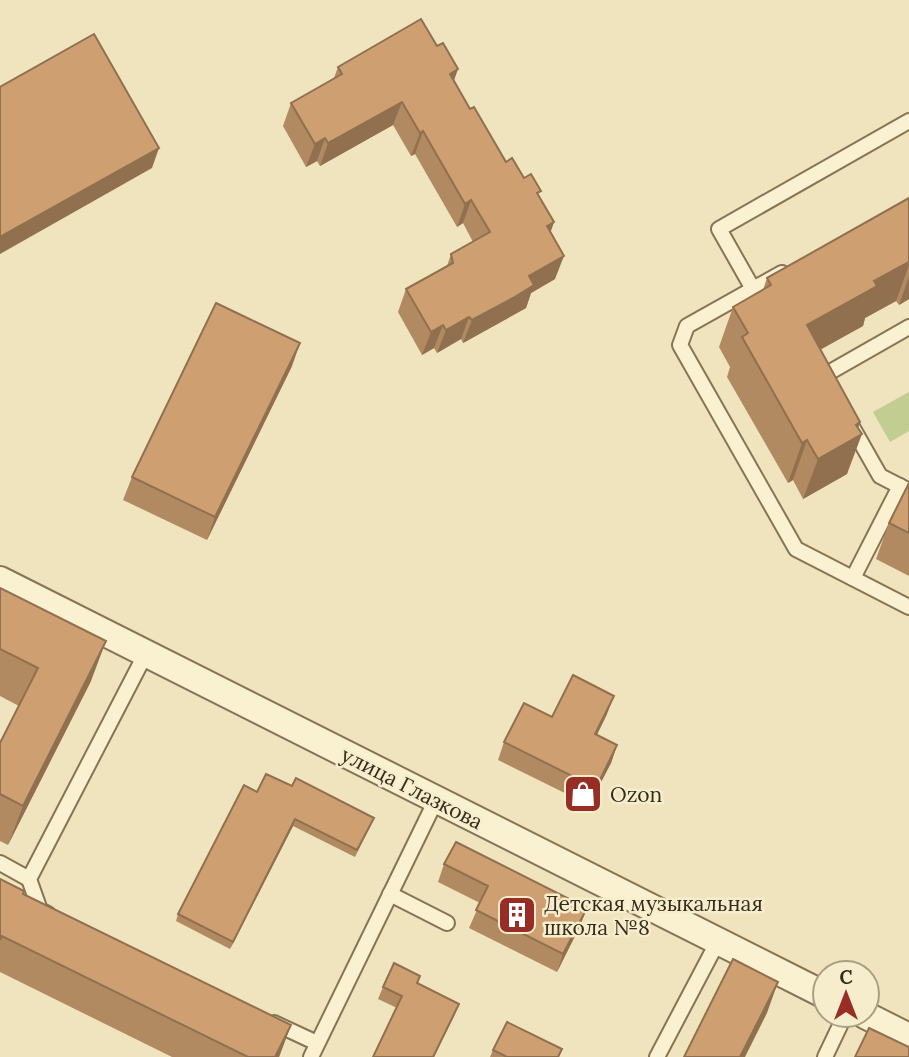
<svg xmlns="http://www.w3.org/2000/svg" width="909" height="1057" viewBox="0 0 909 1057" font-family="Lora,serif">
<rect width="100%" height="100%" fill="#efe4bd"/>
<path fill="#c1cd91" d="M909 392V431L890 442 873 412Z"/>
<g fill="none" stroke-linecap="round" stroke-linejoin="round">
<defs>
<g id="service">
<path d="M782 273 753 289 719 229 909 121"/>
<path d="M753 289 687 326 680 345 796 549 909 607"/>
<path d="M827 383 823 376 909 327"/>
<path d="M851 425 880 476 909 491"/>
<path d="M853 578 900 486"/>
<path d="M0 863 29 879"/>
<path d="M390 894 447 923"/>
<path d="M48 914 40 910 29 879 146 653"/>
<path d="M274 1023 317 1043"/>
<path d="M311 1057 436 800"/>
<path d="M657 1057 718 941"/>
<path d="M825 1057 845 1015"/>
</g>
<g id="minor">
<path d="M0 580 825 995"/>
<path d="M865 1015 909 1037"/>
</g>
</defs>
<use href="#service" stroke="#877456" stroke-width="18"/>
<use href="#minor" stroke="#877456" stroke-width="30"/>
<use href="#service" stroke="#faf1d0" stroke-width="14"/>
<use href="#minor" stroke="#faf1d0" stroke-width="26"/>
</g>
<g fill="#b18a61">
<path d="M338 67 454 81 470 109 506 162 524 178 539 196 554 222 550 233 555 279 531 293 526 308 463 343 461 339 437 353 434 348 422 355 398 312 406 289 447 266 451 254 473 242 463 223 457 227 415 154 411 156 393 125 320 166 317 161 306 167 283 126 291 103 334 78Z"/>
<path d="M909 198V299L899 305 896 301 865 318 863 326 820 349 860 422 847 474 803 499 793 480 788 483 727 377 730 367 719 347 733 307 763 290 767 278Z"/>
<path d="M292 366 207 540 123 500 132 477Z"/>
<path d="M909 483V576L876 559 889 523Z"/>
<path d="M0 588 91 681 8 845 0 841V743L19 706 0 696Z"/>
<path d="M607 714 597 735 617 745 611 763 589 805 498 760 504 742 552 717Z"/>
<path d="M257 792 371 825 355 857 293 826 230 949 176 921 178 914Z"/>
<path d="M444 864 580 926 557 972 469 928 480 903 438 882Z"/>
<path d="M0 879 23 894 291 1025 279 1057H172L0 972Z"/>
<path d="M418 984 454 1016 397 1008 378 999 383 987Z"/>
<path d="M562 1049 559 1057H490L493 1050Z"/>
</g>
<g fill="#90704f">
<path d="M458 69 450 92V74Z"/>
<path d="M402 102 393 125 320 166 328 143Z"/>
<path d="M423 131 415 154 411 156 420 133Z"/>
<path d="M325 138 317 161 306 167 315 144Z"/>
<path d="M159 148 152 168 0 254V237Z"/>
<path d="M471 200 463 223 457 227 465 204Z"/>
<path d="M554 222 546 245 547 226Z"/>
<path d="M564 256 555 279 531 293 526 308 463 343 472 320 529 276Z"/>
<path d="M909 262V265L896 301 865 318 863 326 793 365 807 325 874 281Z"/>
<path d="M909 277V299L899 305Z"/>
<path d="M469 317 461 339 437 353 446 330Z"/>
<path d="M443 325 434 348 422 355 431 332Z"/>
<path d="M300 343 292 366 207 540 215 517Z"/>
<path d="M860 422 854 438 862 434 847 474 803 499 818 459 856 425Z"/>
<path d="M807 440 793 480 788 483 802 443Z"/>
<path d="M106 641 91 681 8 845 23 806Z"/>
<path d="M614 696 607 714 588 752 595 734Z"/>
<path d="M617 745 611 763 589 805 596 788Z"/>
<path d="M295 819 293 826 230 949 233 942Z"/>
<path d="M587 908 580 926 557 972 563 954Z"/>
<path d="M778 982 767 1013 745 1057H740Z"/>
<path d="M459 1004 454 1016 434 1057H433Z"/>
<path d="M291 1025 279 1057H275Z"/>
</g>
<g fill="#cea071" stroke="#90704f" stroke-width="2">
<path d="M421 19 437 46 443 43 458 69 450 74 470 109 474 107 506 162 512 158 524 178 531 174 541 191 537 193 554 222 547 226 564 256 529 276 534 285 513 298 472 320 469 317 446 330 443 325 431 332 406 289 453 263 451 254 490 232 471 200 465 204 423 131 420 133 402 102 328 143 325 138 315 144 291 103 342 74 338 67Z"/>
<path d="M94 34 159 148 0 237V87Z"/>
<path d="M909 198V262L874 281 877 286 807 325 860 422 856 425 862 434 818 459 807 440 802 443 742 337 748 333 733 307 771 285 767 278Z"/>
<path d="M216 303 300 343 215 517 132 477Z"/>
<path d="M909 483V533L889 523Z"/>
<path d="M0 588 106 641 23 806 0 794V743L38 668 0 649Z"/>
<path d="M573 675 614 696 595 734 617 745 596 788 504 742 524 703 552 717Z"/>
<path d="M266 774 292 786 296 778 374 818 357 850 295 819 233 942 178 914 244 785 257 792Z"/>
<path d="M456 842 587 908 563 954 476 910 488 886 444 864Z"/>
<path d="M0 879 24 891 23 894 291 1025 275 1057H248L2 936 0 940Z"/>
<path d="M733 959 778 982 740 1057H684Z"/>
<path d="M394 963 420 976 417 983 459 1004 433 1057H373L402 996 383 987Z"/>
<path d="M507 1022 562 1049 558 1057H507L493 1050Z"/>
<path d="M869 1028 909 1047V1057H855Z"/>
</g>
<defs>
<symbol id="shop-square" viewBox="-11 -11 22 22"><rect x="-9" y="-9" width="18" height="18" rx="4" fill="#972d24" stroke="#f6edcc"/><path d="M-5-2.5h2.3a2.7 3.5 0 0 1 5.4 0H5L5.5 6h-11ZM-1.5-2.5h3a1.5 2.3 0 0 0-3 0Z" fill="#fff"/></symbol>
<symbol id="building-square" viewBox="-11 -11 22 22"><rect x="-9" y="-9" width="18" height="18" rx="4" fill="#972d24" stroke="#f6edcc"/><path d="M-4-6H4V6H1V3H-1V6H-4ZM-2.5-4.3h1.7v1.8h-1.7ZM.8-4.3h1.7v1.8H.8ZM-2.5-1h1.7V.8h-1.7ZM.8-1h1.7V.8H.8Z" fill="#fff"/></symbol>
</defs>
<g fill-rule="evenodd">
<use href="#shop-square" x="561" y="772" width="44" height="44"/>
<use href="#building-square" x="495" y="893" width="44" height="44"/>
</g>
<g text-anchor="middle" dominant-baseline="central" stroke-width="5" stroke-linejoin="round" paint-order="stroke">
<g font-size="21" fill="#352a1b" stroke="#f6edcc">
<text transform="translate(412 788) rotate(27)">улица Глазкова</text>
</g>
<g font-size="21" fill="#352a1b" stroke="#f6edcc" text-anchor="start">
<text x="610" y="794">Ozon</text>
<text x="544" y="903">Детская музыкальная<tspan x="544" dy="24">школа №8</tspan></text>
</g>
</g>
<g transform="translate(846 994)"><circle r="33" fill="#f6edcc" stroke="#a99f85" stroke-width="2"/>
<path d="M0-5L12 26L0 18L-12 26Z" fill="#972d24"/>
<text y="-10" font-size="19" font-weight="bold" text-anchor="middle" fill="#352a1b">С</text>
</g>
</svg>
